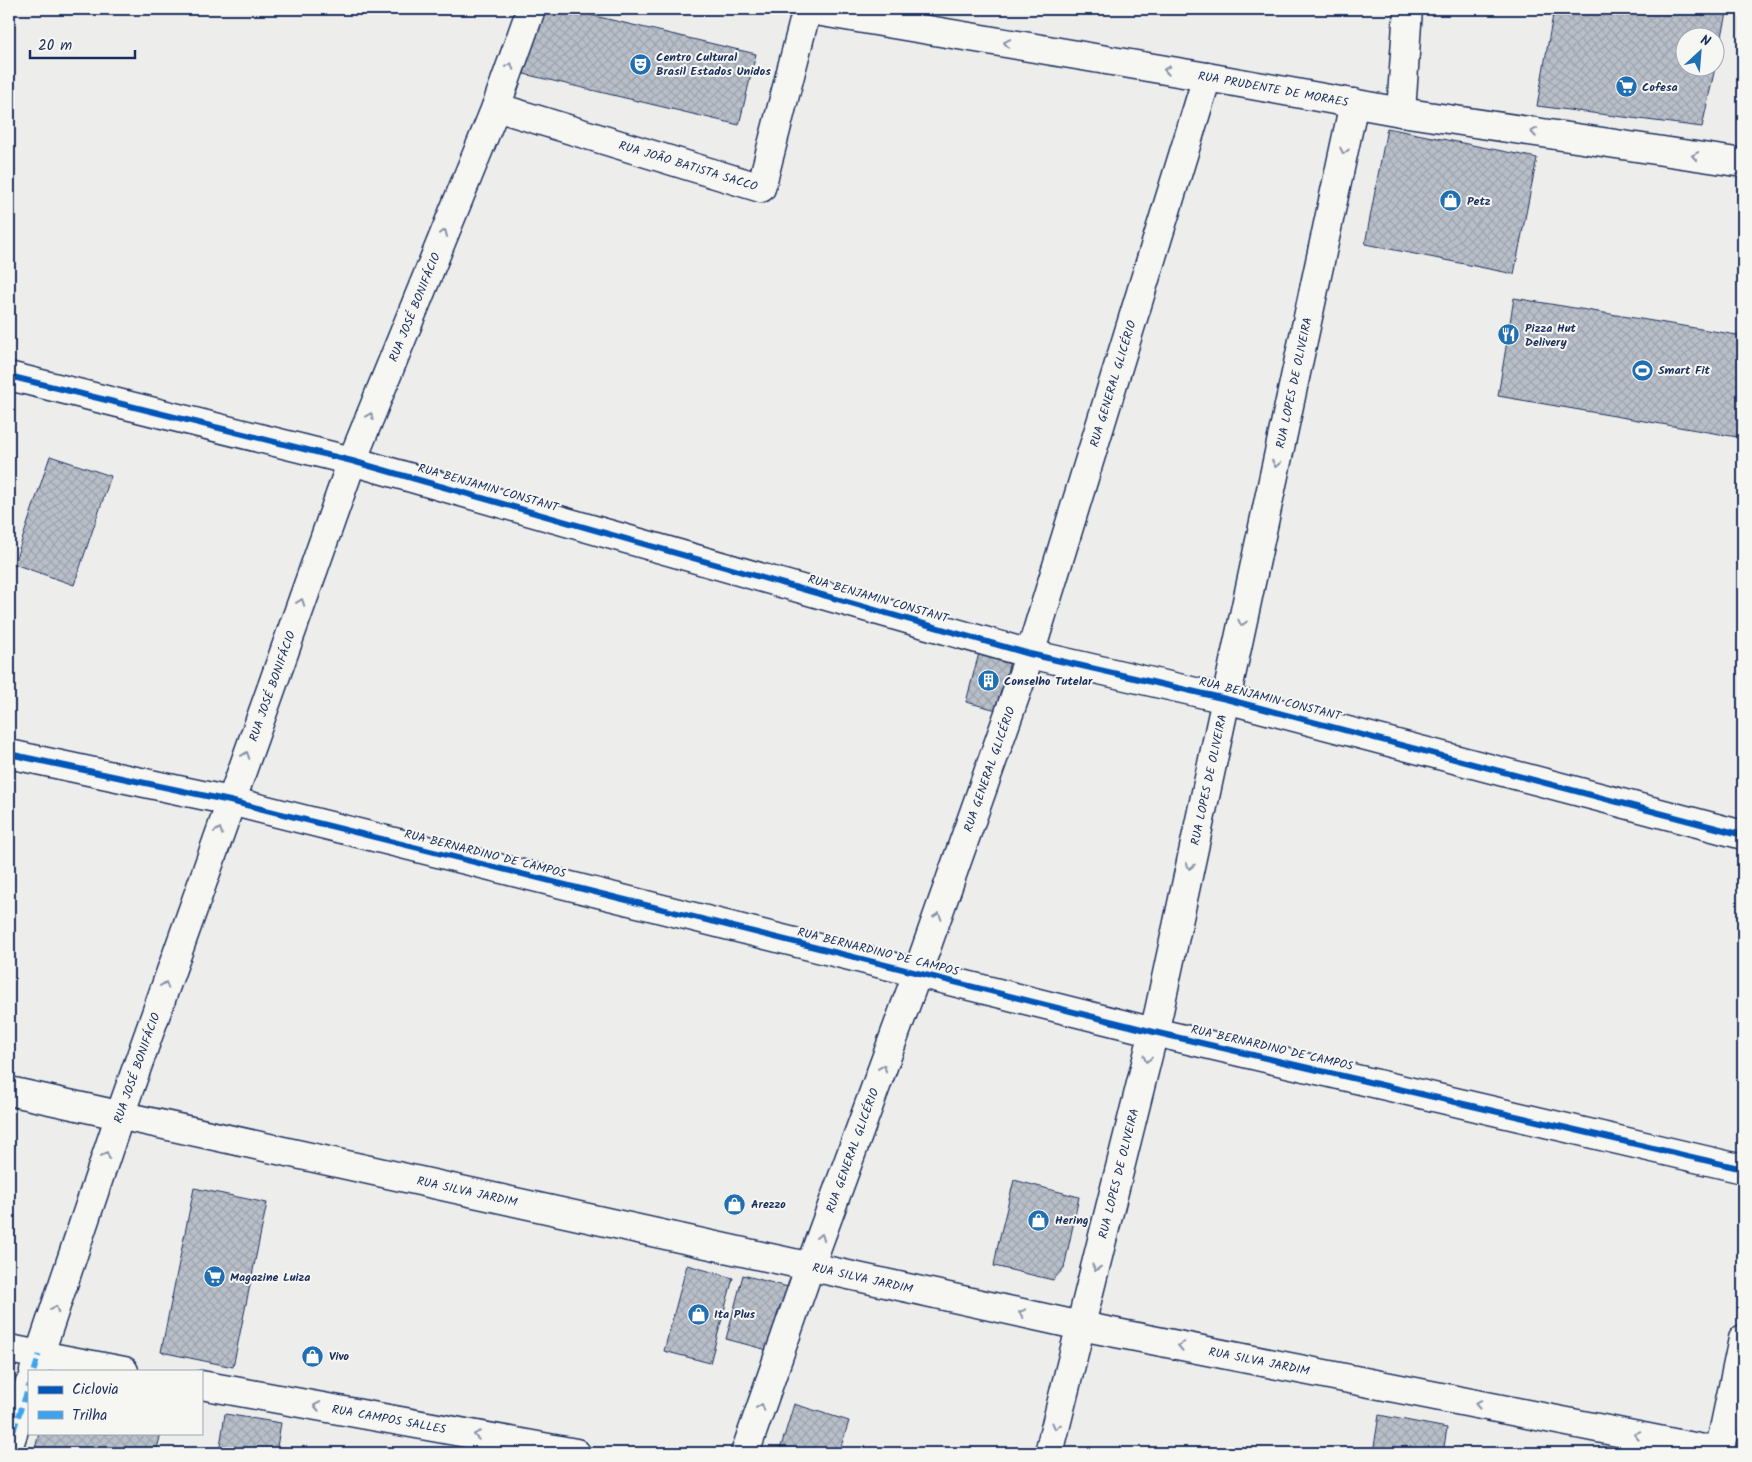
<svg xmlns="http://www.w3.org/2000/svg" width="1752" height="1462" viewBox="0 0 1752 1462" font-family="Kalam,sans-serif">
<defs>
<pattern id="building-cross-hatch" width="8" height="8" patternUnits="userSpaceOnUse" patternTransform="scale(1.25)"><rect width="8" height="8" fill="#b9bfc8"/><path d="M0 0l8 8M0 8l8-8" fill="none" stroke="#9ea4ae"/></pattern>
</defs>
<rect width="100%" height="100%" fill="#edeeec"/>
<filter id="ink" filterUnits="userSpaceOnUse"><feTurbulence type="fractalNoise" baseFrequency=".02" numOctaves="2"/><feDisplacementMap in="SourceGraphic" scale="10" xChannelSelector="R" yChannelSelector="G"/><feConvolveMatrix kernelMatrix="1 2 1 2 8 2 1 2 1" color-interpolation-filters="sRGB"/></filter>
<g filter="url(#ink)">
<g fill="url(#building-cross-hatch)" stroke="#1b2f5e" fill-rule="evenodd">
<path d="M540 9H565L756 54 739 125 524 74Z"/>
<path d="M1554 9H1728L1702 127 1537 106ZM1684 38H1714V68H1684Z"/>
<path d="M1387 128 1537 158 1514 274 1365 244Z"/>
<path d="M1514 298 1743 336V438L1498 396Z"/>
<path d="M50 456 111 476 74 585 14 564Z"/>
<path d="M979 653 1010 661 997 710 966 702Z"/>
<path d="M1014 1180 1079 1197 1064 1268 1053 1280 994 1266 998 1244Z"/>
<path d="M194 1188 267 1203 233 1367 161 1352Z"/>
<path d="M687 1265 733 1278 710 1363 664 1351Z"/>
<path d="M743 1275 788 1287 771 1351 726 1339Z"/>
<path d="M794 1404 849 1421 839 1453H779Z"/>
<path d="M225 1414 281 1423 276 1453H219Z"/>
<path d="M1379 1415 1447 1428 1443 1453H1373Z"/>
<path d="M39 1433H161L156 1453H34Z"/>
</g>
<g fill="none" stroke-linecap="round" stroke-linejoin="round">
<defs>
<g id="minor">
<path id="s1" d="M496 107 761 188 807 9"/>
<path d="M1401 112 1408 9"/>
<path d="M9 376 352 461 1030 654 1226 699 1743 835"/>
<path d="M9 754 230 801 1154 1032 1743 1169"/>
<path id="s2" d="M9 1091 1081 1326 1719 1452"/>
<path d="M9 1349 124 1371"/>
<path id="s3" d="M34 1371 120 1115 352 461 496 107 531 9"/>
<path id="s4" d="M201 1385 576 1453"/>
<path d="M9 1445 29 1385"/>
<path id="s5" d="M745 1453 810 1266 917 974 1030 654 1207 77"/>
<path id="s6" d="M1049 1453 1159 1011 1354 103"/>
<path d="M1719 1453 1743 1339"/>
</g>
<g id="major">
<path id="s7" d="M804 9 1207 77 1401 112 1743 163"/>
</g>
</defs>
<use href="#minor" stroke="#1b2f5e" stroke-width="31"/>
<use href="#major" stroke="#1b2f5e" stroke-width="31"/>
<use href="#minor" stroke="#f6f6f2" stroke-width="28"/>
<use href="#major" stroke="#f6f6f2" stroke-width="28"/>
<g stroke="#3da3ed" stroke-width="5" stroke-dasharray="10 5" stroke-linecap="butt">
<path d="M34 1371 39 1355"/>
<path d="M9 1445 29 1385"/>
</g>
<defs>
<g id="cycleway">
<path d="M9 376 352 461 1030 654 1226 699 1743 835"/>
<path d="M9 754 230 801 1154 1032 1743 1169"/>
</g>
</defs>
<use href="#cycleway" stroke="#f6f6f2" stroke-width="9"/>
<use href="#cycleway" stroke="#0057b8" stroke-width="6"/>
</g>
<defs><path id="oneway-chevron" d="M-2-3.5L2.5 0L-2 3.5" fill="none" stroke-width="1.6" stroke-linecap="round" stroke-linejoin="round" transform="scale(1.25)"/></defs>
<g stroke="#8892a8">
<use href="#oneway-chevron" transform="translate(1007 43) rotate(-170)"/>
<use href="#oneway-chevron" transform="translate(510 66) rotate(-70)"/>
<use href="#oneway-chevron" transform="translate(1167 70) rotate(-170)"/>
<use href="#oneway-chevron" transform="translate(1534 132) rotate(-171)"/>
<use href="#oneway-chevron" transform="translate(1344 151) rotate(102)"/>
<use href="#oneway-chevron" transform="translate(1695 156) rotate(-171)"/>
<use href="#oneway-chevron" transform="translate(444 233) rotate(-68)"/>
<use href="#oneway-chevron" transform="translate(370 416) rotate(-68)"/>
<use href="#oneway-chevron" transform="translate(1276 464) rotate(102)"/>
<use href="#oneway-chevron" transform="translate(301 602) rotate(-70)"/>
<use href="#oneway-chevron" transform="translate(1242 623) rotate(102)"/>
<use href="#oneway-chevron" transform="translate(246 755) rotate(-70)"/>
<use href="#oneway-chevron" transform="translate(219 831) rotate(-71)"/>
<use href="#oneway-chevron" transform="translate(1190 866) rotate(102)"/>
<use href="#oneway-chevron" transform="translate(938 916) rotate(-71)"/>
<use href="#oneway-chevron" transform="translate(165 985) rotate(-71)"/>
<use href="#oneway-chevron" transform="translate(1147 1059) rotate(104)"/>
<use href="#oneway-chevron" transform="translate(883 1068) rotate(-70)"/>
<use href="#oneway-chevron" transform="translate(106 1155) rotate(-71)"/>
<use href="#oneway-chevron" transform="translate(821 1237) rotate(-70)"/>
<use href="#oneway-chevron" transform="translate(1096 1268) rotate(104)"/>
<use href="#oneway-chevron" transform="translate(55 1309) rotate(-71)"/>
<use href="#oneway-chevron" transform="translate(1022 1313) rotate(-167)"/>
<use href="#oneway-chevron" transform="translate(1181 1346) rotate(-169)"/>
<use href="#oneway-chevron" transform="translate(1478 1404) rotate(-169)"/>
<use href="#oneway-chevron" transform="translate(317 1406) rotate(-170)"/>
<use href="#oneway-chevron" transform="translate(761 1407) rotate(-71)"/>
<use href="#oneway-chevron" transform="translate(1056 1426) rotate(104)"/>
<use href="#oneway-chevron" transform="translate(477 1435) rotate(-170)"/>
<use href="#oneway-chevron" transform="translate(1637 1435) rotate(-169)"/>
</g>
</g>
<defs>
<symbol id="theatre-disc" viewBox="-11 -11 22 22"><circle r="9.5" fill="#1f6fb2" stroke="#f6f6f2"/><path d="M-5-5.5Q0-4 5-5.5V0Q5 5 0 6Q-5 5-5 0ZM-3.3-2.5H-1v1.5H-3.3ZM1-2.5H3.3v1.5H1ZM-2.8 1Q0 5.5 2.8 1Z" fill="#fff"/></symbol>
<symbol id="supermarket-disc" viewBox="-11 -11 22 22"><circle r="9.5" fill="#1f6fb2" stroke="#f6f6f2"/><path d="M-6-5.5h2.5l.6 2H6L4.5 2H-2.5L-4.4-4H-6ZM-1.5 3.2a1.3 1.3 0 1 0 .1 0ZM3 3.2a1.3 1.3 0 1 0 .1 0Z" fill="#fff"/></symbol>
<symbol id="shop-disc" viewBox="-11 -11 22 22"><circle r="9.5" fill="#1f6fb2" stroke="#f6f6f2"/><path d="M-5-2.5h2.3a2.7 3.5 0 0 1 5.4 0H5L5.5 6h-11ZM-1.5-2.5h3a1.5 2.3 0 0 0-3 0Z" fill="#fff"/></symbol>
<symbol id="restaurant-disc" viewBox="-11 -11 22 22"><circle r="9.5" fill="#1f6fb2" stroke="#f6f6f2"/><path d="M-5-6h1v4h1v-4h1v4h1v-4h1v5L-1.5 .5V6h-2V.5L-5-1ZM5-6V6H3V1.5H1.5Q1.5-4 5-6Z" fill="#fff"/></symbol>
<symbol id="stadium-disc" viewBox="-11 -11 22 22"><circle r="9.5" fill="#1f6fb2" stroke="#f6f6f2"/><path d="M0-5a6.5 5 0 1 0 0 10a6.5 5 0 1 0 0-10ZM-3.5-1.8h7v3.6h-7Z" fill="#fff"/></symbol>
<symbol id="building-disc" viewBox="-11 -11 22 22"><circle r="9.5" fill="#1f6fb2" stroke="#f6f6f2"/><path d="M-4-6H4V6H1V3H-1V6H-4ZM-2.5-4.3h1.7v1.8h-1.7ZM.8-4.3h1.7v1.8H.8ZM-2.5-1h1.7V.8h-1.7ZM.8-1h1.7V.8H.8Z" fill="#fff"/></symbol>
</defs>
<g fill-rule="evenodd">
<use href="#theatre-disc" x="628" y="52" width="25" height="25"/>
<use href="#supermarket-disc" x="1614" y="74" width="25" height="25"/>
<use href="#shop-disc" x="1438" y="188" width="25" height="25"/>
<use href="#restaurant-disc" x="1496" y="322" width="25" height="25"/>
<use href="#stadium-disc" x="1630" y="358" width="25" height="25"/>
<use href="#building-disc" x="976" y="668" width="25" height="25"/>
<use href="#shop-disc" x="722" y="1192" width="25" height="25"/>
<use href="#shop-disc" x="1026" y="1208" width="25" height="25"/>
<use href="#supermarket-disc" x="202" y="1264" width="25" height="25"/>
<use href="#shop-disc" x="686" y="1302" width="25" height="25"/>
<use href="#shop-disc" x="300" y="1344" width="25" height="25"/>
</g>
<g text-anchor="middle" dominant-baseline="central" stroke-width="4" stroke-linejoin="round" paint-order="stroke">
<g font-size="12" font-weight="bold" fill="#1b2f5e" stroke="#f6f6f2" text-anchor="start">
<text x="656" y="57">Centro Cultural<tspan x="656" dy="14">Brasil Estados Unidos</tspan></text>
<text x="1642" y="87">Cofesa</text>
<text x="1467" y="201">Petz</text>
<text x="1525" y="328">Pizza Hut<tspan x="1525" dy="14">Delivery</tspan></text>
<text x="1658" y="370">Smart Fit</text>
<text x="1004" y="681">Conselho Tutelar</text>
<text x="751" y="1204">Arezzo</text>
<text x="1055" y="1220">Hering</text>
<text x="230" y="1277">Magazine Luiza</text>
<text x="714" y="1314">Ita Plus</text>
<text x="329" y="1356">Vivo</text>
</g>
<g font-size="12" fill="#1b2f5e" stroke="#f6f6f2">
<text stroke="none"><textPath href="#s7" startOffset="476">RUA PRUDENTE DE MORAES</textPath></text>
<text stroke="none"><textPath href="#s1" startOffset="201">RUA JOÃO BATISTA SACCO</textPath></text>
<text stroke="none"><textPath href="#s3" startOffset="1130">RUA JOSÉ BONIFÁCIO</textPath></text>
<text stroke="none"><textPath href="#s5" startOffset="1131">RUA GENERAL GLICÉRIO</textPath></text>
<text stroke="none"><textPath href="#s6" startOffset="1098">RUA LOPES DE OLIVEIRA</textPath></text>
<text transform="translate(488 488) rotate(16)">RUA BENJAMIN CONSTANT</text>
<text transform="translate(878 599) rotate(16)">RUA BENJAMIN CONSTANT</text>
<text stroke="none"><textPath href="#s3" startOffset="725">RUA JOSÉ BONIFÁCIO</textPath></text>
<text transform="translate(1270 699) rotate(14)">RUA BENJAMIN CONSTANT</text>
<text stroke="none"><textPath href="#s5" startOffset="726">RUA GENERAL GLICÉRIO</textPath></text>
<text stroke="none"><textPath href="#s6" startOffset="692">RUA LOPES DE OLIVEIRA</textPath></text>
<text transform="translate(485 854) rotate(14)">RUA BERNARDINO DE CAMPOS</text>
<text transform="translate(878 952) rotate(14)">RUA BERNARDINO DE CAMPOS</text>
<text transform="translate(1272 1048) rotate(13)">RUA BERNARDINO DE CAMPOS</text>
<text stroke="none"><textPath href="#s3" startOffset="320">RUA JOSÉ BONIFÁCIO</textPath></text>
<text stroke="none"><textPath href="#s5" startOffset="321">RUA GENERAL GLICÉRIO</textPath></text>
<text stroke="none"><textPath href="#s6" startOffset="288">RUA LOPES DE OLIVEIRA</textPath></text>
<text stroke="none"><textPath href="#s2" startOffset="469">RUA SILVA JARDIM</textPath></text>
<text stroke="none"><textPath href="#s2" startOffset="874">RUA SILVA JARDIM</textPath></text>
<text stroke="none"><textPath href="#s2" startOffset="1279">RUA SILVA JARDIM</textPath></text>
<text stroke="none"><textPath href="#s4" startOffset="191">RUA CAMPOS SALLES</textPath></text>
</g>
</g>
<rect width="1752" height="1462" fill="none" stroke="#f6f6f2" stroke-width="30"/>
<rect x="15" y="15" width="1722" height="1432" fill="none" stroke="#1b2f5e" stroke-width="2" filter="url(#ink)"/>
<rect x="28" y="1370" width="175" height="65" fill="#f6f6f2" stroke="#9ea6b7"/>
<rect x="38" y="1386" width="25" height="8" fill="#0057b8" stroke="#9ea6b7"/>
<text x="72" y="1394" font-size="15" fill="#1b2f5e">Ciclovia</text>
<rect x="38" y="1411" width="25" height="8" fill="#3da3ed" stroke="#9ea6b7"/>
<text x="72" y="1420" font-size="15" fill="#1b2f5e">Trilha</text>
<g transform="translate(1700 52) rotate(26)"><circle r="24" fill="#f6f6f2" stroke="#9ea6b7"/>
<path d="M0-4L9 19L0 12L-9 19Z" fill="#1f6fb2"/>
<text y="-8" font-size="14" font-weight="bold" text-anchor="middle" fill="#1b2f5e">N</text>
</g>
<path d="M30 50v8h105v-8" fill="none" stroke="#1b2f5e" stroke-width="2.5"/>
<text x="38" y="50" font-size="15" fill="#1b2f5e" stroke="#f6f6f2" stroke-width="4" paint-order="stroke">20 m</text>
</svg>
